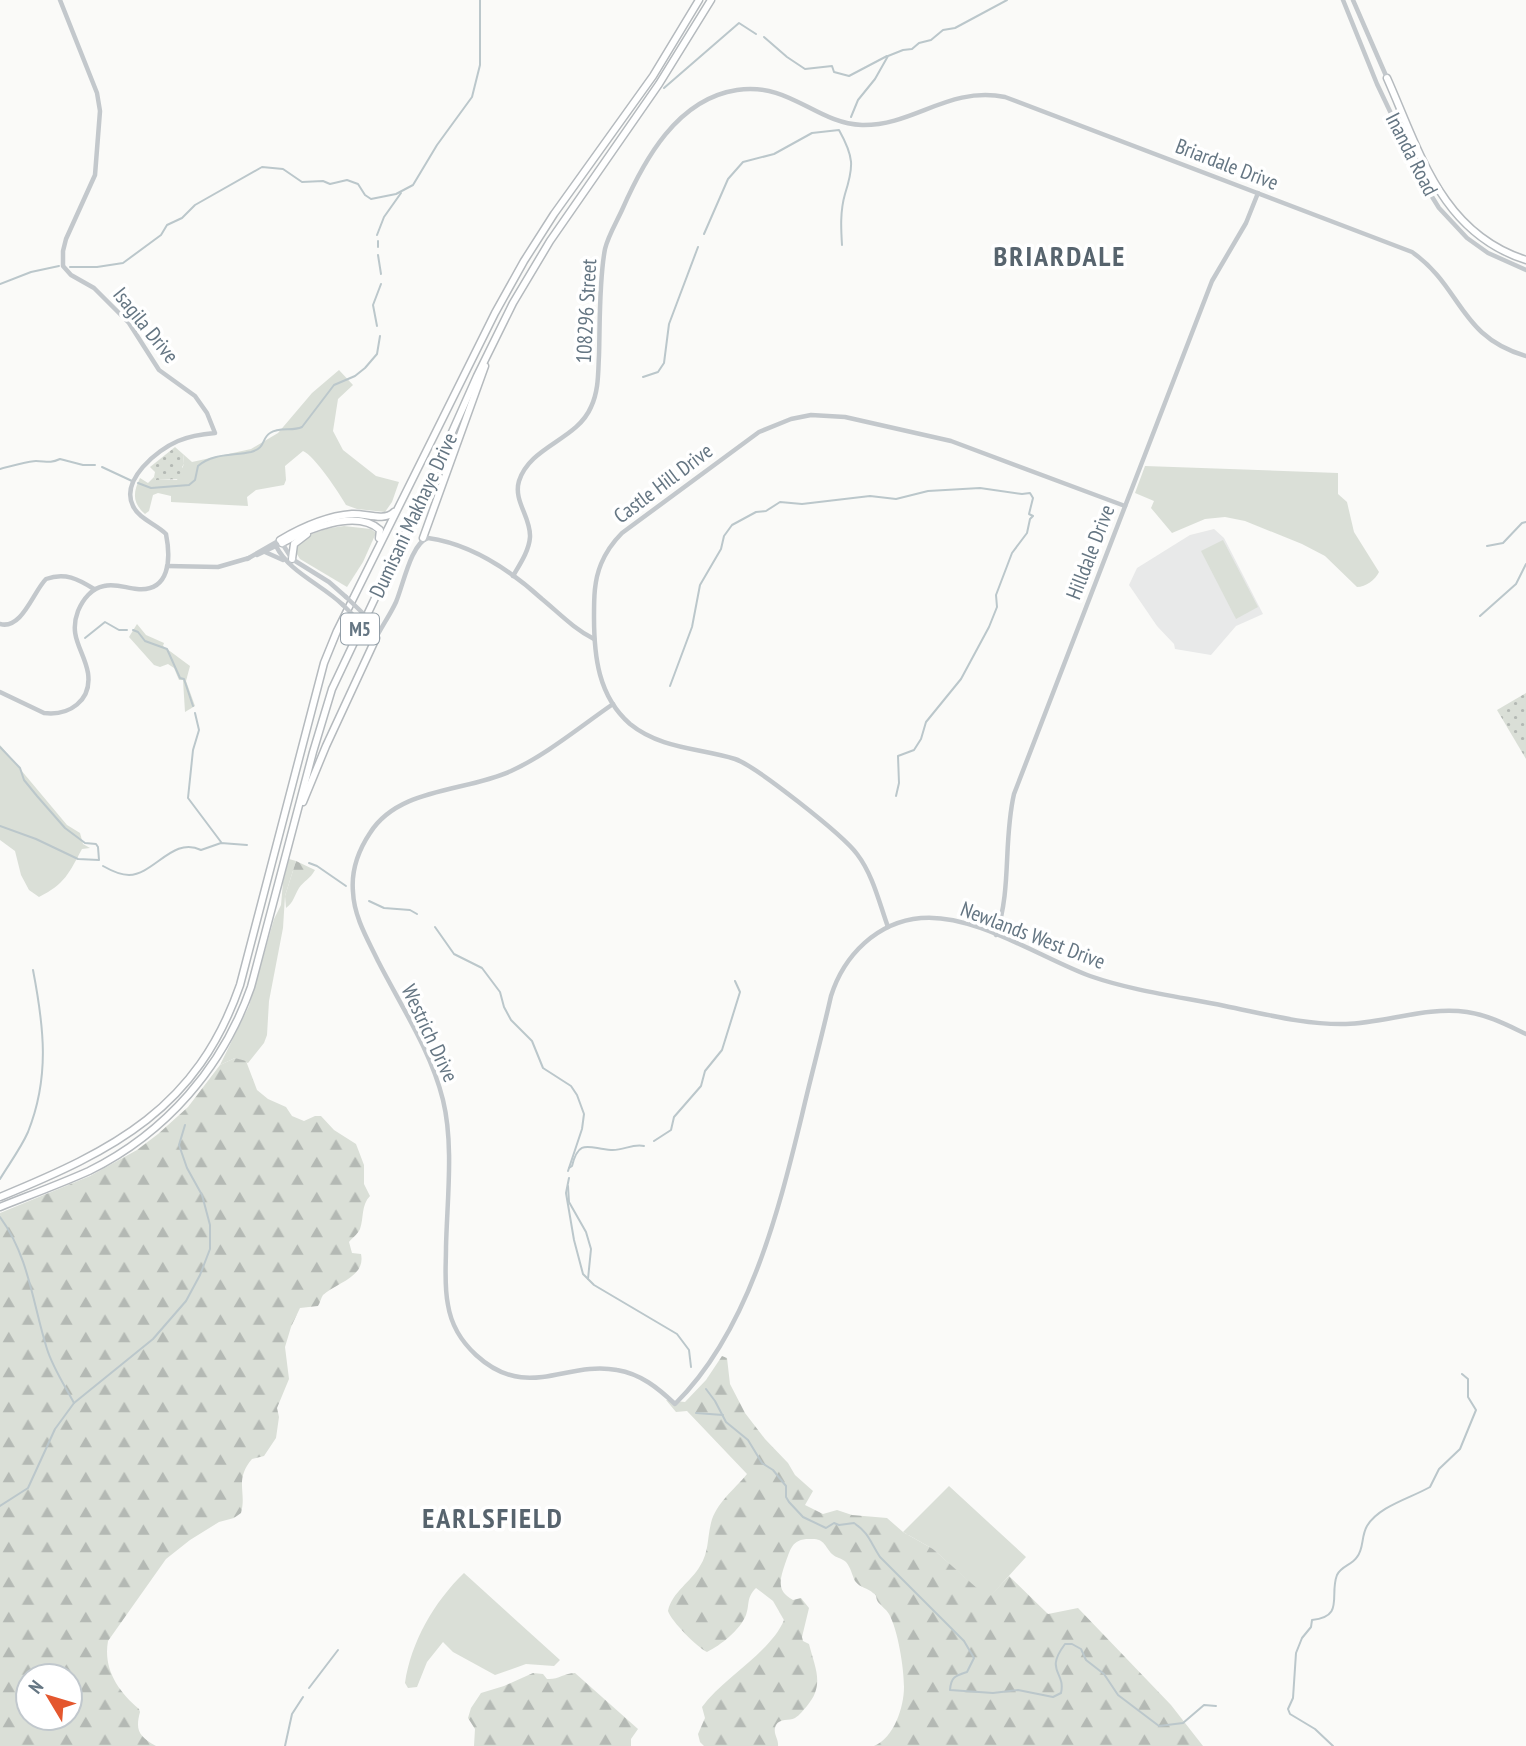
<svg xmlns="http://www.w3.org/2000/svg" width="1526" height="1746" viewBox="0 0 1526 1746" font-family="'PT Sans Narrow',sans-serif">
<defs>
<pattern id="forest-firs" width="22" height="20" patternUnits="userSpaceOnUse" patternTransform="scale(1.75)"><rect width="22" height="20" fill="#dadfd7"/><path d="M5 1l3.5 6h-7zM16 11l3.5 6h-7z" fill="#b4b9b4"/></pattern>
<pattern id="park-dots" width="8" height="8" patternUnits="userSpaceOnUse" patternTransform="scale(1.75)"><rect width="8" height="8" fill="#dadfd7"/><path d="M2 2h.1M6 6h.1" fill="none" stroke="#b4b9b4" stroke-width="1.8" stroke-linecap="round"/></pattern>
</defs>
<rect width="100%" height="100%" fill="#fafaf8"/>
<path fill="#e8e9e9" d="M1214 529 1224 538 1263 614 1236 626 1211 655 1175 649 1174 644 1157 626 1129 585 1137 568 1190 535Z"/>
<g fill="#dadfd7">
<path d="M339 370 353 385 338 399 333 431 343 450 376 476 399 482 392 502 385 512 357 509 346 505C339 493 314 455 303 451L285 466 286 480 284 485 256 490 247 497 248 506 171 502V496L158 493 153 495 149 511 145 514C132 503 133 492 140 478L148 483 154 477 156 480H177L184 464 183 454 192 462 251 449 278 433 312 393Z"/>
<path d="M1145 466 1338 473V494L1347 502 1354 532 1379 572C1375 580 1366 587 1357 587L1325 556 1302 544 1245 521 1225 517 1205 519 1172 533 1151 508 1154 501 1135 493Z"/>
<path d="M344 526 371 529 376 533 363 562 347 587 300 559 295 551C302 533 327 528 344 526Z"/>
<path d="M1223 540 1258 607 1236 619 1201 551Z"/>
<path d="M137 624 146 635 164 643 163 646 190 666 186 681 195 706 185 712 183 680H179L174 668 168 664 160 667 154 665 129 637Z"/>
<path d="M0 745 67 825 80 833 83 844 90 848 82 849C69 873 65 884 39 897L29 890 21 875 15 851 0 840Z"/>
<path d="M289 859 296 861 285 896 283 928 269 1001 267 1035 264 1043 248 1063 235 1058 220 1065 249 1006 274 919 281 905 283 882Z"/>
<path d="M949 1486 1026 1557 988 1599 933 1549 903 1532Z"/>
<path d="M464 1573 560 1660 554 1666 526 1664 495 1675 453 1652 443 1642 427 1662 417 1687 408 1688 405 1683C411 1642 434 1602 464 1573Z"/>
</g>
<g fill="url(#forest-firs)" fill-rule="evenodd">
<path d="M296 861 315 870C310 879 304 881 299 888 294 896 294 902 286 908L285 896Z"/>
<path d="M235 1058 246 1061 257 1090 268 1099 286 1107 292 1116 304 1121 315 1116H321L334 1130 356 1144 364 1165V1184L370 1196C361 1205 364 1218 360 1229 358 1234 352 1238 349 1242L352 1253 361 1254C366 1277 336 1283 323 1295 321 1298 320 1303 318 1306L300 1308 291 1327 285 1347 289 1379 277 1408 279 1417 276 1438 264 1456 252 1459C234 1480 247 1492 241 1513L234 1518 219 1522 190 1540 166 1559 108 1641C103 1669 118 1691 139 1709L140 1712C135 1731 139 1736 156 1746H0V1213L90 1176 137 1150 158 1134 188 1107 220 1065ZM28 1676H70V1718H28Z"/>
<path d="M722 1356 727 1358 730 1384 745 1413 765 1439 788 1463 795 1475 813 1491 805 1505 823 1514 837 1510 852 1515 887 1518 903 1532 933 1549 988 1598 1009 1576 1048 1614 1078 1608 1171 1705 1203 1746H874C894 1738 904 1707 904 1687 904 1668 898 1630 889 1614 886 1609 881 1606 878 1602 875 1597 878 1596 873 1593 868 1588 860 1588 855 1581 852 1575 851 1568 846 1562 842 1558 836 1558 832 1554 825 1547 825 1539 812 1539 791 1538 791 1549 785 1564 780 1579 776 1591 793 1600L801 1598 809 1608 802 1637 803 1641 809 1644C815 1668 825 1685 807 1706 803 1710 800 1715 795 1718 789 1721 780 1718 776 1725 772 1733 779 1739 778 1746H704L700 1742 698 1734 705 1718 702 1707C724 1677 771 1652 784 1620L773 1601 756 1588C746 1598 750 1604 746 1615 740 1630 721 1645 707 1652 698 1648 671 1621 668 1611 672 1592 691 1582 700 1566 709 1552 707 1539 711 1523 716 1503 734 1490 747 1474L687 1411 676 1412 666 1400 685 1402 706 1380Z"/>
<path d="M533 1673 543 1674 547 1679C558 1680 564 1673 575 1673L638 1729 631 1739V1746H474L475 1729 468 1718 471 1708 481 1693 504 1686Z"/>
</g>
<g fill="url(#park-dots)">
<path d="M175 447 183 454 184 464 182 467 184 471 182 479 156 480 154 477 155 472 150 467Z"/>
<path d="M1526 693V759L1497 710Z"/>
</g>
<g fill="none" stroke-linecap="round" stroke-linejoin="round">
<g stroke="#bbc7cb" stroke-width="2">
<path d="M764 37 787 57 805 69 832 66 834 72 849 76 887 56"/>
<path d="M664 88 739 23 756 34"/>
<path d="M851 117 858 100 875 79 888 56 903 50 912 49 919 43 931 40 943 30 955 28 1007 0"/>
<path d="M704 234 728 179 743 162 774 154 812 133 839 130C854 157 854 166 845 194 840 211 841 229 842 245"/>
<path d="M377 235 384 217 401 193"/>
<path d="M378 241V247"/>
<path d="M378 255 381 274"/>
<path d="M70 267H97L123 263 161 235 167 225 182 218 195 205 262 167 283 169 302 182 323 181 330 184 347 180 358 184 365 195 371 199 396 194 413 185 437 145 472 97 480 65V0"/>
<path d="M0 284 31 272 59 266"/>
<path d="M377 326 373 305 381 284"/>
<path d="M643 377 658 372 664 363 669 324 698 247"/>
<path d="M102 467 132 481"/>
<path d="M0 469C6 467 31 461 36 461 46 461 49 464 60 459L83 465H95"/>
<path d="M138 483 151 488 189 485 195 480 198 466C213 453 233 456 251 452 266 448 261 439 270 433 280 426 292 432 302 427L334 385 355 376 365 368 377 354 380 336"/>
<path d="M1487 546 1503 543 1522 523 1526 522"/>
<path d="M1480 616 1516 584 1526 564"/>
<path d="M133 630 138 632 145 641 167 649 180 678 184 679 193 706"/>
<path d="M85 638 105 622 119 630H127"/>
<path d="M670 686 692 627 700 585 721 549 724 536 732 525 756 512 766 511 780 502 802 504 870 496 896 499 928 491 980 488 1022 494 1030 493 1033 498 1029 514 1033 516 1030 519 1027 533 1012 553 996 595 997 607 989 627 961 679 926 722 921 739 914 750 898 756 899 783 896 796"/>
<path d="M195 713 199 730 193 750 188 798 221 842"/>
<path d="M0 747 20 768 24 780 37 796 65 828 85 843 96 844 98 847 99 860 78 859 36 839 0 826"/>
<path d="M309 863 317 866 346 886"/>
<path d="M103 866C110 870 121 875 129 875 155 874 173 836 201 850L221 843 247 845"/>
<path d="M369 901 384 908 410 910 417 914"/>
<path d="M435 927 454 954 482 968 500 992 504 1007 511 1020 532 1041 543 1068 571 1086 577 1095 584 1114 582 1129 568 1171"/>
<path d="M654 1141 671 1130 674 1117 701 1086 705 1071 722 1050 740 992 735 981"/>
<path d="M569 1168 572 1166C579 1137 590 1149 611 1150 623 1151 633 1143 644 1146"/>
<path d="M569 1178 566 1193 574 1240 583 1274 594 1285 677 1334 689 1350 691 1367"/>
<path d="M0 1179C9 1164 21 1148 28 1132 50 1077 44 1027 33 970"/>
<path d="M568 1186 569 1202 586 1232 591 1249 588 1279"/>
<path d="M0 1217C29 1256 33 1305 47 1349 53 1368 65 1386 74 1403"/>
<path d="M706 1389 715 1401 726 1422 748 1440 762 1463 773 1470 786 1486V1497L789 1502 803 1517 826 1528 834 1523 839 1525 854 1523C869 1533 870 1542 880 1557L964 1641 974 1658 967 1672C955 1676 951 1677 950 1690L993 1693 1018 1690 1053 1697 1061 1693C1066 1671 1044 1672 1065 1644H1072L1081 1649 1086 1660 1104 1674 1118 1695 1159 1726 1183 1723 1204 1705 1216 1706"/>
<path d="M696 1413 723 1415"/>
<path d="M0 1506 28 1488 55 1429 74 1403 153 1339 186 1301 200 1275 210 1249V1225L202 1195 187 1168 179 1145 185 1125"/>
<path d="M309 1688 338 1650"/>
<path d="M285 1746 292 1714 303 1697"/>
<path d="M1333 1746 1315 1729 1290 1714 1288 1709 1293 1698 1296 1653 1302 1638 1311 1627 1312 1620C1345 1617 1329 1595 1337 1575 1341 1566 1352 1565 1357 1557 1364 1549 1361 1536 1367 1526 1379 1506 1411 1498 1430 1487L1439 1469 1460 1449 1476 1410 1468 1397V1379L1462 1374"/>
</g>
<defs>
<g id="major">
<path d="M1387 78C1420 152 1441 233 1526 260"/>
<path d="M423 538 485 366"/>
<path d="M280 540C302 527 326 516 352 514 365 513 384 522 394 512"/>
<path d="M282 543C306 530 356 508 380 530L379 538"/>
<path d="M292 559 294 544 307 534"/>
<path d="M303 802 326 746 376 638"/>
<path d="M0 1197C114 1150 197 1109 240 985L324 663 337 631 495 313 524 261 554 214 653 76 699 0"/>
<path d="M0 1207C30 1195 60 1184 89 1171 166 1133 223 1067 251 987L313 752 332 689 428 486 477 376 513 303 550 241 659 84 711 0"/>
</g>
</defs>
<use href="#major" stroke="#b5babe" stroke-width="9"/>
<g stroke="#c3c8cc" stroke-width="4.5">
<path d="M1343 0 1377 84 1426 187 1439 208 1467 238 1488 253 1526 270"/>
<path d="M1353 0 1387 78"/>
<path d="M276 546C289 572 321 584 343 605"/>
<path d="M265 552 283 560"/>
<path d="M257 555 282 543"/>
<path d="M247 559 280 540 292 559 329 582 346 597"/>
<path d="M167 566 218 567 249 558"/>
<path d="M513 576C520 564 529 551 530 537 531 517 513 501 519 481 530 446 577 440 591 407 599 390 598 372 599 355 600 323 599 280 605 249 608 236 616 223 622 210 644 160 677 99 737 90 790 82 815 123 862 125 914 126 948 86 1005 97L1412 252C1462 287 1459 337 1526 356"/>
<path d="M0 624C22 630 33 592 46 579 65 572 78 579 94 589"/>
<path d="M368 630 376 638C382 626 390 615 396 602 403 586 411 543 428 538 471 544 510 570 542 599 559 613 574 629 594 639"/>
<path d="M0 692 44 713C69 716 92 701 88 673 84 650 68 637 78 611 83 599 92 588 104 586 115 583 126 588 137 589 170 592 171 559 166 534 156 524 139 519 133 506 120 480 157 450 178 441 190 436 203 434 215 433L207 413 195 396 159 370 129 323 94 288 71 275 63 266V251L66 239 95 175 100 111 97 93 60 0"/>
<path d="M613 704C581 726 546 755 511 771 466 792 399 787 370 833 358 851 351 870 353 892 354 917 368 940 378 961 401 1006 431 1051 443 1100 454 1145 447 1201 446 1247 446 1266 444 1286 448 1305 451 1324 462 1342 476 1355 527 1402 566 1360 617 1370 641 1374 658 1388 675 1404 748 1332 778 1214 802 1115 811 1076 822 1036 831 996 844 955 877 922 921 918 974 913 1041 958 1090 976 1133 991 1181 997 1225 1006 1265 1014 1305 1025 1346 1024 1385 1023 1427 1006 1467 1012 1488 1015 1507 1025 1526 1034"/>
<path d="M888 927C879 902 873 875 857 854 843 835 756 766 735 759 699 748 661 749 630 724 598 696 594 656 594 617 594 598 594 581 601 564 606 552 613 542 622 533L759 432 791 419 811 415 845 417 951 441 1125 506"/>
<path d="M996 935C1012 889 1003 841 1014 794L1212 281 1246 223 1258 193"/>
</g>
<use href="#major" stroke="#fff" stroke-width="6"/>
<g stroke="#c3c8cc" stroke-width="4.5">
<path d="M346 597 371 621"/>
<path d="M343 605 368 630"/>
</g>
</g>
<g text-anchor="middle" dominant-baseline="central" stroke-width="7" stroke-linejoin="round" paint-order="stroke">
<rect fill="#fff" stroke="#939fa8" stroke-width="2" x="341" y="613.5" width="38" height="31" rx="5"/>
<g font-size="19" font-weight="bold" fill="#657683">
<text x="360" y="629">M5</text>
</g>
<g font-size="21" fill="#657683" stroke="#fff">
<text transform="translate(1412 154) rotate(63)">Inanda Road</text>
<text transform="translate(1227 164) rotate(21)">Briardale Drive</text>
<text transform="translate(586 311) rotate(-87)">108296 Street</text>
<text transform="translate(146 325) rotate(51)">Isagila Drive</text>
<text transform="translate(663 483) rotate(-37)">Castle Hill Drive</text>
<text transform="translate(413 515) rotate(-65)">Dumisani Makhaye Drive</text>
<text transform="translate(1090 552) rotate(-69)">Hilldale Drive</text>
<text transform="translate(1033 935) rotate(21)">Newlands West Drive</text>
<text transform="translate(430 1033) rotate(65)">Westrich Drive</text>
</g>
<g font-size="28" font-weight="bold" letter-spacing="2" fill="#57646e" stroke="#fff">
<text x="1060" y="255">BRIARDALE</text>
<text x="493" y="1517">EARLSFIELD</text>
</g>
</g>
<g transform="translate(49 1697) rotate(308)"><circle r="33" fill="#ffffff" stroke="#c1c8cd" stroke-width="2"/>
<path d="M0-5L12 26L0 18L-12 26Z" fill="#e4572e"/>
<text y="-10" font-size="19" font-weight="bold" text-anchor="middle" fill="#657683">N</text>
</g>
</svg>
